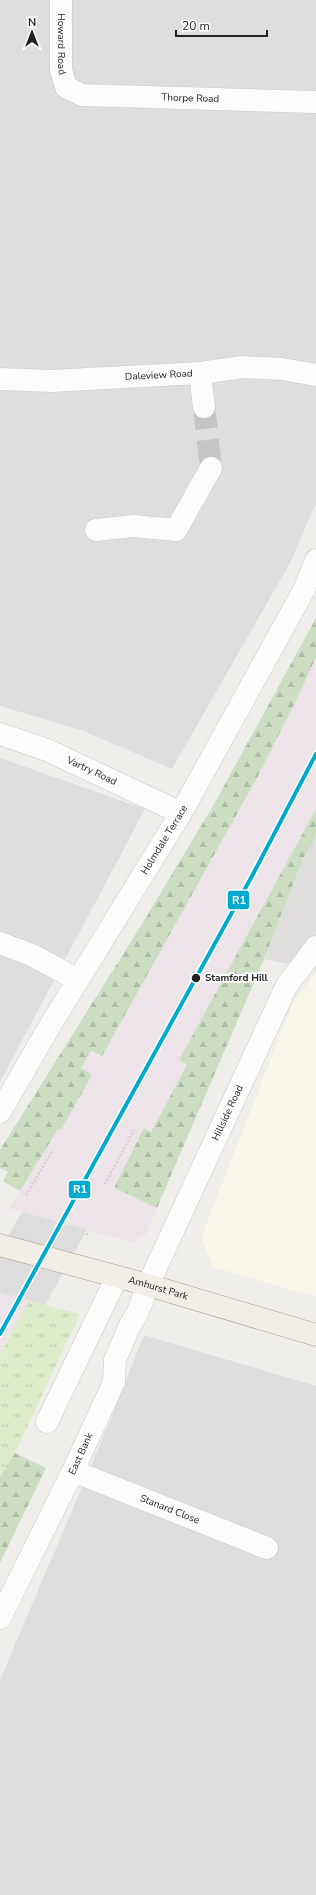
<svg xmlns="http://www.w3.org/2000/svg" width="316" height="1895" viewBox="0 0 316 1895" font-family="'Nunito Sans',sans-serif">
<defs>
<pattern id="grass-tufts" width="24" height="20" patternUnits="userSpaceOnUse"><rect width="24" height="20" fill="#ddeccb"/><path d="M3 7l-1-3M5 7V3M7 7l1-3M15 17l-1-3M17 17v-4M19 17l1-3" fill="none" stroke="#bdcaae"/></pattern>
<pattern id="forest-firs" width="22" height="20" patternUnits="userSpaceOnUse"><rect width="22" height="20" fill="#cbdec1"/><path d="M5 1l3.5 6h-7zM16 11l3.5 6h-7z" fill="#aebea6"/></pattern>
</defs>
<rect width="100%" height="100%" fill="#f0eeeb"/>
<g fill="#dfdedc">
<path d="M0 0H316V503L290 563 172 769 81 730 0 706Z"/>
<path d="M0 758 145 809 0 1082Z"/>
<path d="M316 836V970L264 959 303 859Z"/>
<path d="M144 1335 316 1386V1895H0V1680L110 1421Z"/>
</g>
<path fill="#f8f7e8" d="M316 973V1297L213 1267 201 1238 294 1000Z"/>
<path fill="#ede4e9" d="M316 657V809L179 1060 187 1065 151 1132 145 1128 114 1188 157 1208 146 1234 132 1242 87 1230 70 1228 0 1354V1277L22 1212 9 1208 58 1129 61 1130 91 1075 81 1069 91 1051 101 1056 258 776 295 703Z"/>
<path fill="url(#grass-tufts)" d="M31 1297 45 1305 80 1314 15 1453 0 1477V1354Z"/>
<g fill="url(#forest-firs)">
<path d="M316 618V657L295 703 258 776 102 1056 91 1051 81 1068 92 1075 61 1130 58 1129 20 1191 3 1181 8 1172 0 1168V1150L142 924 213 806Z"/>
<path d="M316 809V836L303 859 264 959 157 1208 114 1188 144 1128 151 1132 187 1065 179 1060Z"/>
<path d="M15 1453 46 1468 0 1563V1477Z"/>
</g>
<path fill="#dedddd" d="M22 1212 87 1230 45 1305 0 1292V1250Z"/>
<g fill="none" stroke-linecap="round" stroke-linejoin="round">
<path stroke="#c7c5c3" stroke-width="22" stroke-dasharray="22 11" stroke-linecap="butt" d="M204 407 211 468"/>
<defs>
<g id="minor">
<path id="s1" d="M61 0V70L66 87 82 95 316 102"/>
<path d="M200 373 204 407"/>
<path id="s2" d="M0 379 51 381 200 373 243 367 282 369 316 375"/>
<path d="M96 530 134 526 176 530 211 468"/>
<path id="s3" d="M0 734 47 750 181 813"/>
<path d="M0 943 32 955 78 980"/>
<path id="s4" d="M0 1112 51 1024 181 813 305 588 316 560"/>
<path d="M47 1422 117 1277"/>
<path id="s5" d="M73 1471 267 1548"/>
<path id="s6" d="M0 1618 73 1471 114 1382 115 1360 130 1325 137 1314 148 1285 287 985 316 947"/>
</g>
<g id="major">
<path id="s7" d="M0 1245 148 1285 316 1335"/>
</g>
</defs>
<use href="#minor" stroke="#c9c8c7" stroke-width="23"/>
<use href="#major" stroke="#a79c86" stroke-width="23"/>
<g stroke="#dccecd" stroke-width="2.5" stroke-dasharray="2 2" stroke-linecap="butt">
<path d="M105 1184 134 1130"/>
<path d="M26 1195 53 1150"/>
<path d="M87 1235 89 1231"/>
</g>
<use href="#minor" stroke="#fdfcfc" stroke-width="22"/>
<use href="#major" stroke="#f3ede7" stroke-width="22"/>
<defs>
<path id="rail-1" d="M0 1334 252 876 316 754"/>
</defs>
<use href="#rail-1" stroke="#fff" stroke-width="7"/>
<use href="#rail-1" stroke="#00a9ce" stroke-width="4"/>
</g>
<circle fill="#222" stroke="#fff" stroke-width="1.5" cx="196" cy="978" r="5"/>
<g text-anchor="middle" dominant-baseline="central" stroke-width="4" stroke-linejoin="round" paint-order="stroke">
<g font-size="10" fill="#222" stroke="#fff">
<text stroke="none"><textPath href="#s1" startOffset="44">Howard Road</textPath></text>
<text stroke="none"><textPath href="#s1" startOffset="214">Thorpe Road</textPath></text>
<text stroke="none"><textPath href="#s2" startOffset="159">Daleview Road</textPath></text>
<text stroke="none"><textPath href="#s3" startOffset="99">Vartry Road</textPath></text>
<text stroke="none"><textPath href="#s4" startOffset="318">Holmdale Terrace</textPath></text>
<text stroke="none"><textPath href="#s6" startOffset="556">Hillside Road</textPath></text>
<text stroke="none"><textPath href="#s7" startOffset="164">Amhurst Park</textPath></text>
<text stroke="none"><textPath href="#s6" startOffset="183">East Bank</textPath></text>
<text stroke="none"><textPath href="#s5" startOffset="104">Stanard Close</textPath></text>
</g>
<g font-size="10" font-weight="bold" fill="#222" stroke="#fff" text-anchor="start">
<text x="205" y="978">Stamford Hill</text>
</g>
</g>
<g stroke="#fff" stroke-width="1.5">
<rect x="227" y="890" width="23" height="20" rx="4" fill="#00a9ce"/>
<rect x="68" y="1180" width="23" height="19" rx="4" fill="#00a9ce"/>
</g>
<g font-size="11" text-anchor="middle" font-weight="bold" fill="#fff">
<text x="239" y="904">R1</text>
<text x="80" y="1193">R1</text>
</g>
<g transform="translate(32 32)" stroke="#ffffff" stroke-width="3" paint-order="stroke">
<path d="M0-3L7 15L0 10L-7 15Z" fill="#222222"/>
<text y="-6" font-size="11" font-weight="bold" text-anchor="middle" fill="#222222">N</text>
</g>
<path d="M176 30v6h91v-6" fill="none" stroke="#222222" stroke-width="2"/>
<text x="182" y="30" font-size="12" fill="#222222" stroke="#ffffff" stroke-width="3" paint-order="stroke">20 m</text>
</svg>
